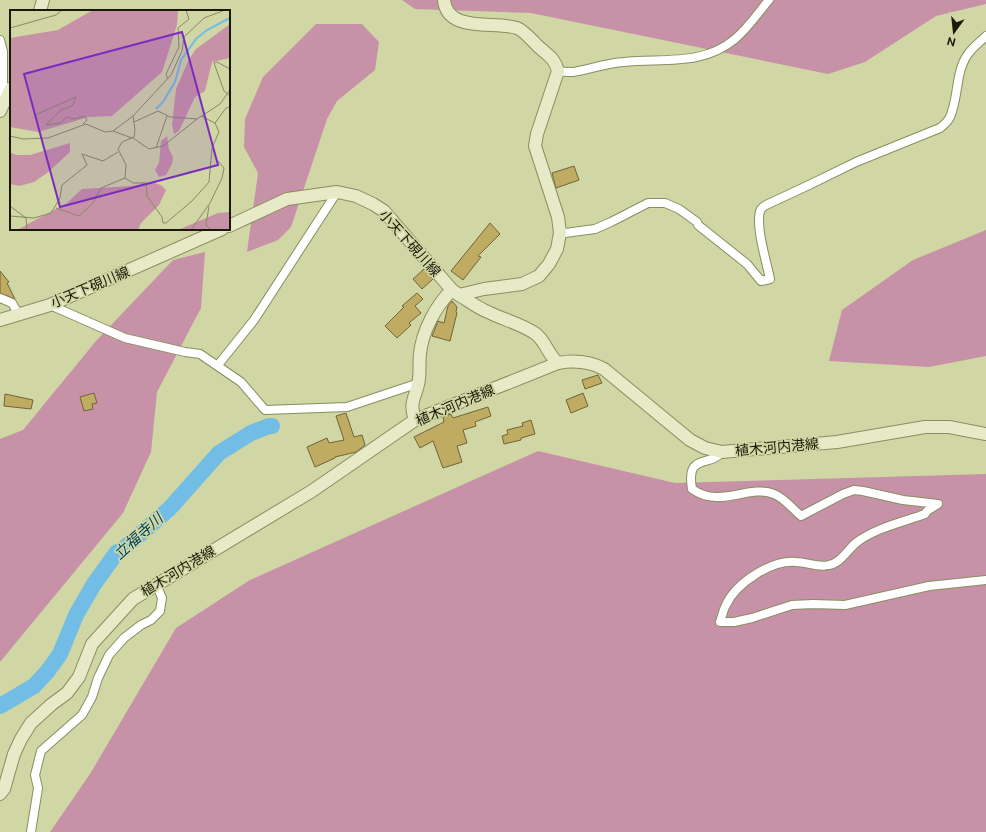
<svg xmlns="http://www.w3.org/2000/svg" width="986" height="832" viewBox="0 0 986 832" font-family="'Public Sans','Noto Sans JP',sans-serif">
<rect width="100%" height="100%" fill="#d0d6a4"/>
<g fill="#c792a7">
<path d="M402 0H986V4L936 16 865 62 828 74 531 13 415 9Z"/>
<path d="M316 24H362L379 42 375 70 337 101 327 119 291 227 278 240 247 252 258 173 244 147 245 119 263 77Z"/>
<path d="M986 230V356L929 367 829 361 842 310 913 260Z"/>
<path d="M205 252 201 308 157 392 151 452 123 513 0 662V439L23 430 96 341 173 260Z"/>
<path d="M538 451 675 483 986 474V832H50L90 774 176 628 250 580Z"/>
</g>
<g fill="none" stroke-linecap="round" stroke-linejoin="round">
<path stroke="#71bde6" stroke-width="16" d="M0 706 34 686 47 672 60 654 76 615 94 584 117 552 121 551 170 508 219 453 251 433 269 426H272"/>
</g>
<g fill="#c0ab63" stroke="#716436">
<path d="M574 166 579 180 556 188 552 173Z"/>
<path d="M490 223 500 234 478 256 481 257 463 280 451 271Z"/>
<path d="M424 269 433 279 422 289 413 279Z"/>
<path d="M0 271 9 282 7 283 15 299 0 293Z"/>
<path d="M417 293 423 299 415 306 421 313 409 323 411 325 397 338 385 326 404 307 402 306Z"/>
<path d="M452 301 457 307 456 312 457 313 450 341 432 336 438 321 444 323 448 306Z"/>
<path d="M598 375 602 383 585 389 582 380Z"/>
<path d="M94 393 97 403 92 404 93 409 84 411 80 397Z"/>
<path d="M583 393 588 406 571 413 566 400Z"/>
<path d="M5 394 33 400 31 409 4 406Z"/>
<path d="M488 407 491 416 475 422 476 426 463 430 467 443 457 446 462 462 443 468 433 441 420 448 414 437 444 422 443 417 451 414 453 418Z"/>
<path d="M346 413 354 437 362 435 365 445 356 452 335 457V458L315 467 307 447 327 438 329 443 344 440 336 416Z"/>
<path d="M531 420 535 434 521 438V440L504 444 502 436 508 434 507 430 523 426 522 423Z"/>
</g>
<g fill="none" stroke-linecap="round" stroke-linejoin="round">
<defs>
<g id="street">
<path d="M0 40 3 51V100"/>
<path d="M558 71C563 72 569 72 573 72 590 69 607 63 624 62 663 58 703 66 735 39 748 28 758 13 769 0"/>
<path d="M560 233H565L595 229 611 222 648 203H665L679 209 697 222 698 225 747 264 761 281 770 279C767 263 754 223 761 209 762 208 765 205 766 205L809 185 856 162 940 128C944 125 948 121 950 117 959 97 955 72 968 54 973 47 980 42 986 36"/>
<path d="M0 298 12 303 19 315"/>
<path d="M50 305 125 338 185 352 200 354 241 382 265 410 347 407 413 385H418"/>
<path d="M218 365 254 320 337 192"/>
<path d="M722 452C709 468 686 452 692 489 720 509 749 484 774 494 783 497 794 510 801 516L843 494 854 490 863 491 903 500 938 504 927 511 925 514C903 522 876 528 857 542 848 549 841 563 829 565 818 568 807 562 796 562 771 560 736 583 726 605 723 610 722 617 720 622H734L752 618 792 605 813 604 845 605 929 586 986 580"/>
<path d="M31 832 38 788 35 775 41 751 82 715 92 697 98 678 109 655 124 638 141 625 151 620 160 611 162 598 156 584"/>
</g>
<g id="secondary">
<path d="M40 11 43 0"/>
<path d="M0 111 11 88"/>
<path d="M229 226 287 199 337 192 356 196 373 204 384 211 452 290"/>
<path d="M459 295C469 301 478 308 488 312 504 320 522 324 536 334 546 342 548 355 558 363"/>
<path d="M0 320 50 305 222 229"/>
<path d="M415 420C408 401 417 396 419 379 420 371 419 362 420 354 422 332 436 305 452 290L459 295 484 289 522 284 539 276 549 264 557 249 560 233 558 217 535 146 537 134 558 71C555 59 549 56 540 48 533 42 525 31 517 28 494 21 447 33 444 0"/>
<path d="M0 794 4 789 14 754 21 739 31 723 52 704 67 693 79 677 92 644 133 599 312 491 415 420 558 363C575 360 589 361 604 369L690 440 705 448 722 452 837 442 925 427H949L986 434"/>
</g>
</defs>
<use href="#street" stroke="#898e60" stroke-width="10"/>
<use href="#secondary" stroke="#898e60" stroke-width="14"/>
<use href="#street" stroke="#fff" stroke-width="8"/>
<use href="#secondary" stroke="#e7eac6" stroke-width="12"/>
</g>
<g text-anchor="middle" dominant-baseline="central" stroke-width="3.5" stroke-linejoin="round" paint-order="stroke">
<g font-size="14" fill="#181a07" stroke="#d0d6a4">
<text transform="translate(410 243) rotate(48)">小天下硯川線</text>
<text transform="translate(90 287) rotate(-23)">小天下硯川線</text>
<text transform="translate(455 405) rotate(-23)">植木河内港線</text>
<text transform="translate(777 447) rotate(-5)">植木河内港線</text>
<text transform="translate(178 571) rotate(-31)">植木河内港線</text>
</g>
<g font-size="15" font-style="italic" fill="#00435e" stroke="#d0d6a4">
<text transform="translate(138 536) rotate(-42)">立福寺川</text>
</g>
</g>
<g transform="translate(10 10)">
<rect width="220" height="220" fill="#d0d6a4"/>
<path d="M83 0H168L167 15 152 62 102 106 79 107 28 122 0 117V28L48 20ZM220 14V48L202 52 195 81 185 87 169 121 164 124 162 115 166 79 179 49 186 39ZM157 126 159 139 163 147 162 154 156 165 149 167 145 160 149 153 151 131ZM60 133V142L37 163 24 172 9 176 0 174V142L6 145H20ZM141 172 151 175 156 180 149 195 131 213 128 220H7L57 193 72 179 122 176ZM220 202V220H168L208 203Z" fill="#c792a7"/>
<path fill="none" stroke="#71bde6" stroke-width="2" d="M146 99 153 92 165 72 171 50 186 29 197 20 220 8"/>
<path fill="none" stroke="#868b65" stroke-width="1" d="M0 18 46 5 52 0M220 59 207 52 204 53 214 81 220 86M158 69 156 64 169 37 168 18 179 9 176 0M25 105 66 87 62 96 51 100 36 115 50 113 57 107 64 109 74 106 77 110 73 114M123 106 125 120 124 127 112 132 108 139 116 155 115 168 123 173H136L137 186 152 207 153 213H156L182 191 199 172 202 138 209 122 205 113 216 98 220 97M191 106 205 113M124 112 148 101 160 107 187 109M103 121 122 128M0 126 13 129 38 128 76 114 95 122 103 121 123 106 161 65 172 41 174 27 194 8 215 0M123 128 139 139 153 136 187 109 210 94 220 80M146 138 157 106M0 196 16 208 17 220M199 196 196 215 201 220M46 198 69 206 83 193 91 178 115 168M0 206 24 208 41 203 50 188 52 175 77 155 72 144 93 151 108 142M181 220 200 193 212 168 214 158 206 149 203 139"/>
<path fill="#7b2cbf" fill-opacity="0.15" stroke="#7b2cbf" stroke-width="2" d="M172 22 208 155 50 197 14 64Z"/>
<rect width="220" height="220" fill="none" stroke="#181a07" stroke-width="2"/>
</g>
<g transform="translate(954 32) rotate(195)" stroke="#d0d6a4" stroke-width="3" paint-order="stroke">
<path d="M0-3L7 15L0 10L-7 15Z" fill="#181a07"/>
<text y="-6" font-size="11" font-weight="bold" text-anchor="middle" fill="#181a07">N</text>
</g>
</svg>
